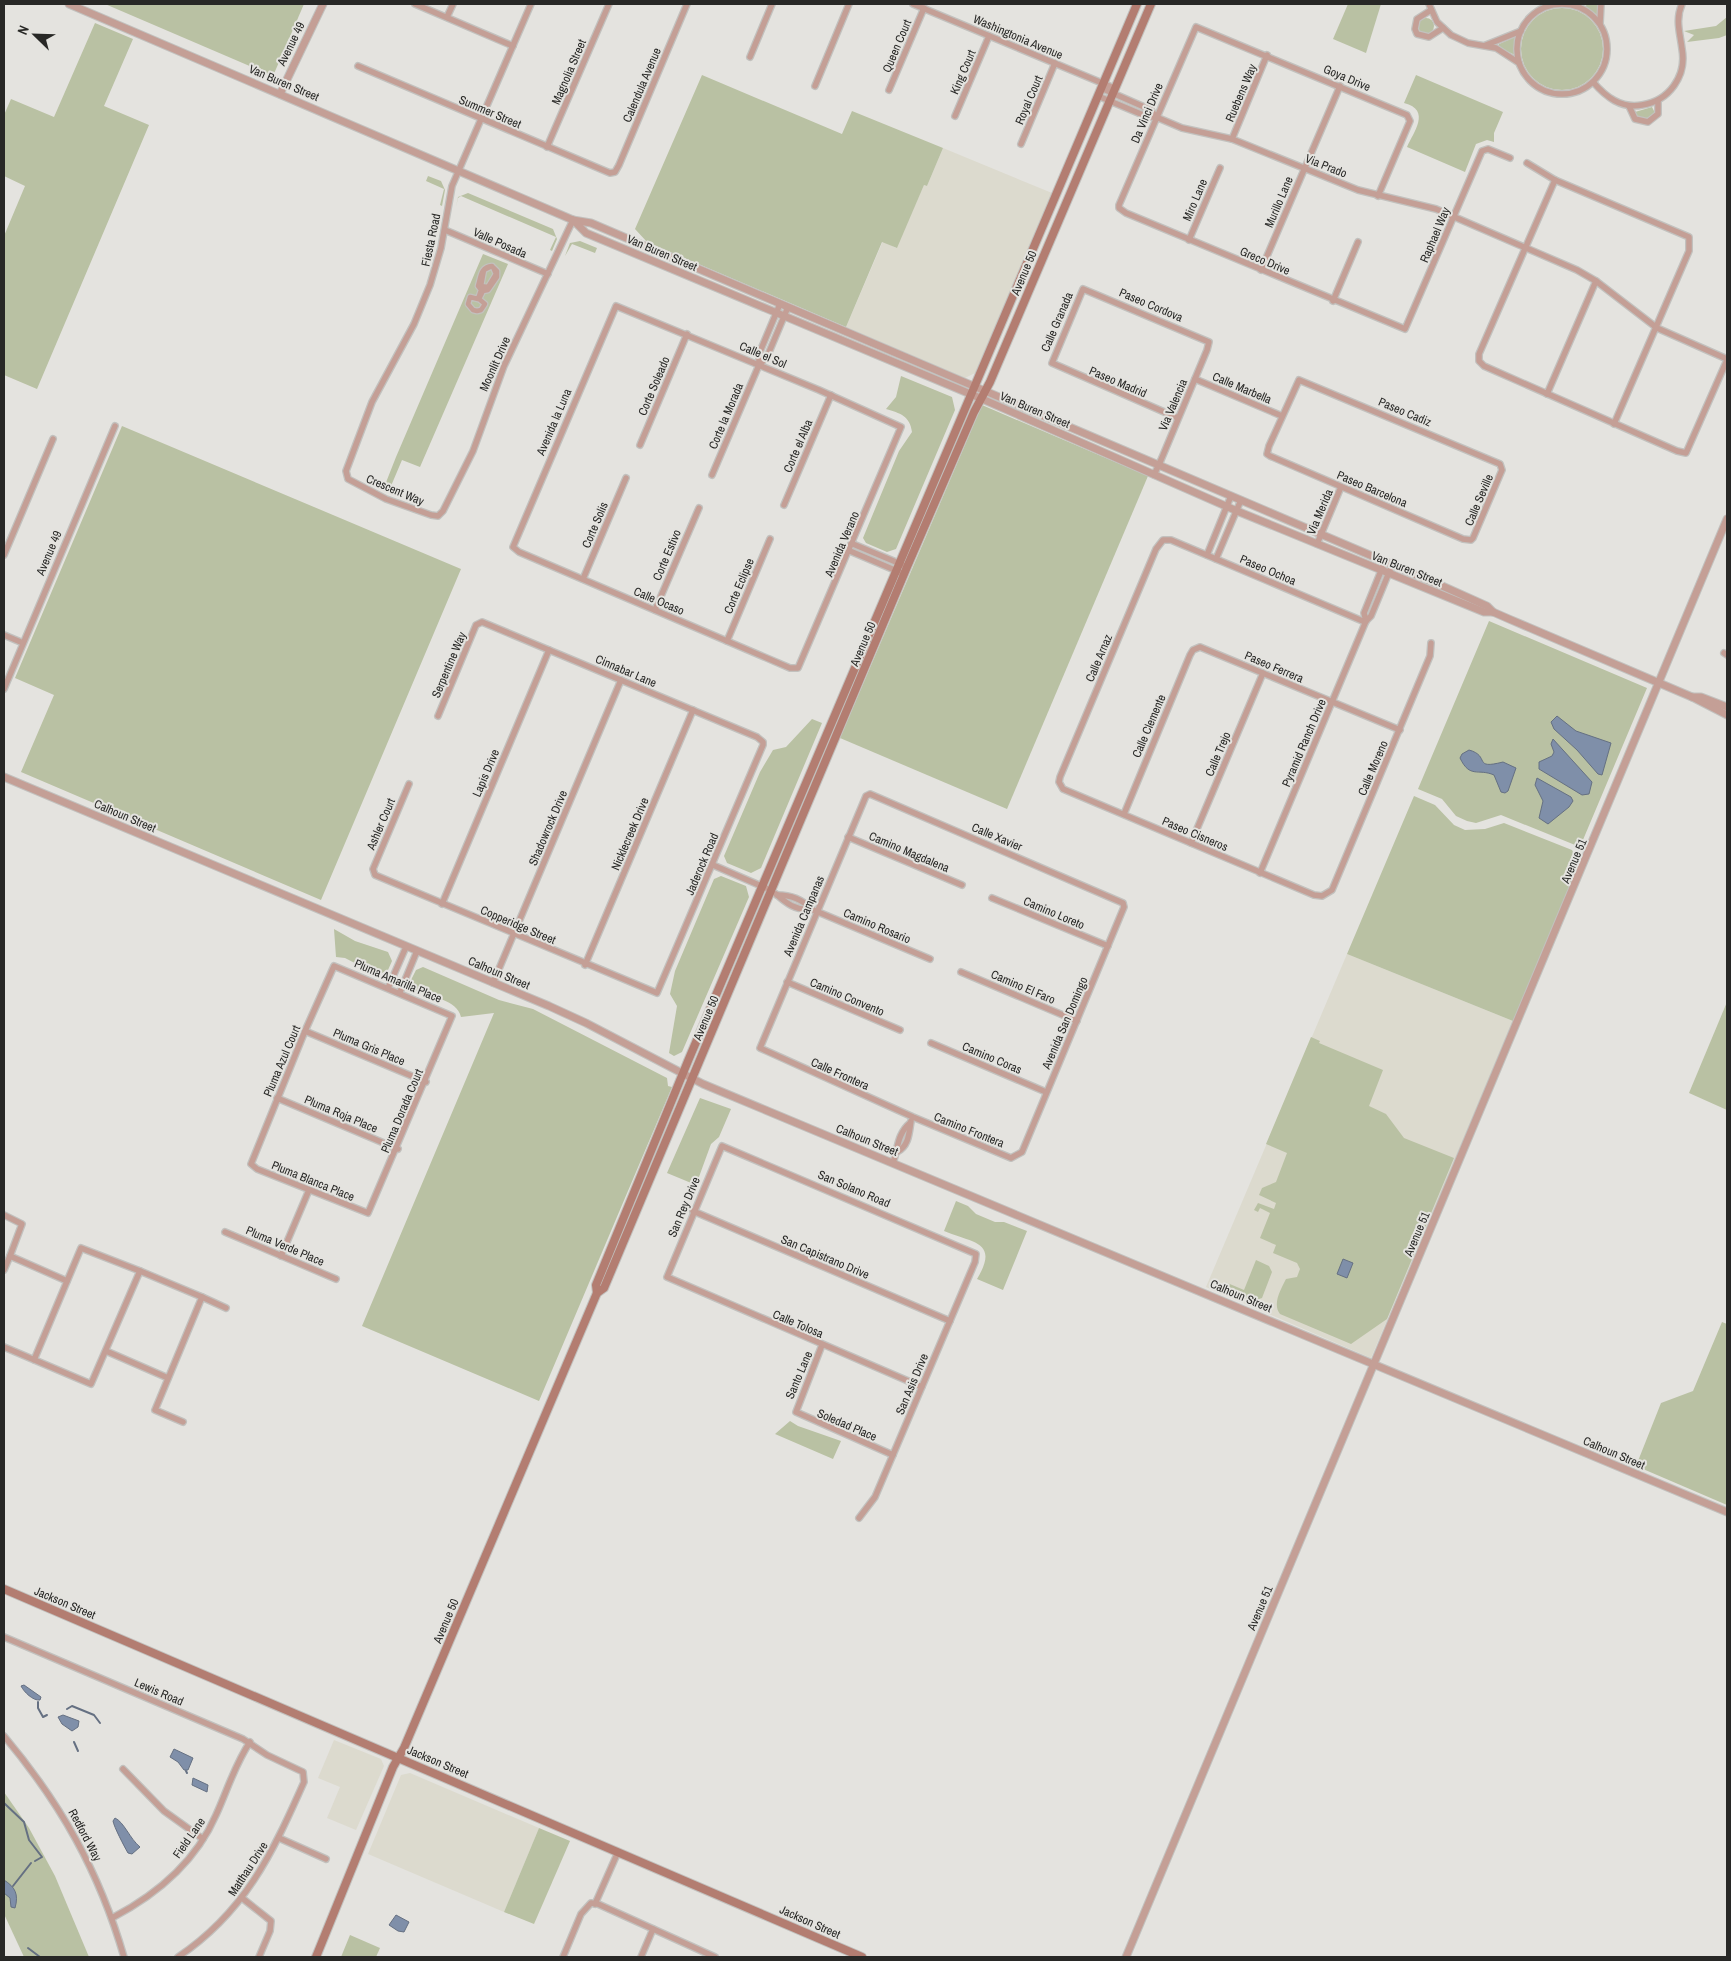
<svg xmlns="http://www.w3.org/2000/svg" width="1731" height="1961" viewBox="0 0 1731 1961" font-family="'Archivo Narrow',sans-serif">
<rect width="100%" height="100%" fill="#e4e3df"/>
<g fill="#dcdace">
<path d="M943 148 1052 193 975 373 965 378 846 327 883 241 896 248 924 185 927 186Z"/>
<path d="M1347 954 1513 1021 1371 1358 1206 1287Z"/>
<path d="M334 1740 381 1759 384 1766 356 1830 327 1818 340 1787 318 1778Z"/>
<path d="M410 1773 539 1828 504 1912 368 1854 401 1775Z"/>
</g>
<g fill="#b9c1a3">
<path d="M105 4H304L273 76Z"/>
<path d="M1348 4H1381L1366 53 1333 39Z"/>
<path d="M1588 4H1599L1597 15 1584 7Z"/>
<circle cx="1562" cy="49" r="41"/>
<path d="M1727 17V35L1719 38 1687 42 1694 35 1684 31 1716 26Z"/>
<circle cx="1426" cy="26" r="8"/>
<path d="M95 23 133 39 104 106 149 125 37 389 4 375V236L25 186 4 176V115L11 99 54 117Z"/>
<path d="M1515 37 1517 38 1515 55 1498 47 1499 44Z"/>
<path d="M702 75 842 134 852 111 943 148 927 186 924 185 897 248 882 242 846 327 647 242 635 229Z"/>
<path d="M1416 75 1503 112 1494 133V142L1487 140 1476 144 1465 172 1407 147C1413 133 1432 110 1404 103Z"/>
<path d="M1652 107 1655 113 1646 119 1638 117 1635 112Z"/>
<path d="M428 176 441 181 445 190 442 206 440 205 444 189 426 181Z"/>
<path d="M468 193 553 229 557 239 552 251 550 250 556 237 461 196 458 198 456 207 458 197Z"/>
<path d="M580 241 597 248 595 253 572 244 565 256 570 243Z"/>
<path d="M483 254 508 264 420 467 402 460 388 493 383 490 396 457Z"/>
<path d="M901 376 952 397 955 410 896 549 887 552 866 543 863 538 899 451 912 432C910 416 900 413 886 409L896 397Z"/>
<path d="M982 405 1148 476 1007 809 840 738Z"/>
<path d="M122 426 461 569 321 900 21 772 54 695 15 678Z"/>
<path d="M1489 621 1647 688 1580 847 1501 815 1476 823 1467 821 1456 816 1442 799 1418 789Z"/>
<path d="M812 719 822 723 761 868 751 873 727 863 724 856 760 772 773 750 786 747Z"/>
<path d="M1414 796 1435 805 1454 825 1465 830 1485 829 1504 823 1572 850 1579 864 1513 1021 1347 954Z"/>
<path d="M721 876 746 886 749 897 682 1052 674 1056 669 1053 677 1006 670 994 675 971 714 879Z"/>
<path d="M334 929 355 941 388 952 392 961 388 970 378 975 345 958 336 957Z"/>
<path d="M423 967 499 1000 533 1009 667 1078 668 1086 672 1087 539 1401 362 1326 494 1013 461 1017C457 999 430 997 416 991L411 980 416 970Z"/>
<path d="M1727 1002V1110L1689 1093Z"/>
<path d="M1311 1037 1320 1041 1319 1043 1383 1070 1369 1106 1386 1114 1404 1138 1454 1158 1387 1319 1351 1344 1280 1314C1272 1304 1281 1289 1286 1279L1297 1277 1300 1269 1297 1263 1273 1253 1276 1245 1260 1238 1270 1213 1260 1208 1258 1212 1254 1210 1258 1203 1274 1209 1276 1203 1259 1195 1262 1188 1276 1182 1287 1153 1266 1144Z"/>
<path d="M700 1098 731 1109 719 1137 711 1144 696 1185 667 1173Z"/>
<path d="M956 1201 968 1206 976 1214 995 1222H1004L1027 1231 1003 1290 977 1279C1000 1241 972 1243 944 1231Z"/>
<path d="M1256 1260 1269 1266 1272 1272 1262 1298 1250 1302 1220 1290 1225 1282 1244 1290Z"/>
<path d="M1722 1322 1727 1324V1505L1636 1466 1661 1403 1693 1391Z"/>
<path d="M790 1421 798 1426 841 1441 833 1459 775 1434Z"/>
<path d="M4 1792 29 1828 55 1876 89 1957H24L4 1914Z"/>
<path d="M539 1828 570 1841 534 1924 504 1912Z"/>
<path d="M350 1935 380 1948 376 1957H341Z"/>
</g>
<g fill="#7f8fa9" stroke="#657082">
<path d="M1557 716 1576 731 1611 743 1602 775 1598 774 1577 750 1554 729 1551 722Z"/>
<path d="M1553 739 1592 782 1589 794 1582 795 1539 769V762L1552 756 1554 752 1551 744Z"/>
<path d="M1469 750C1491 756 1472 770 1503 762L1516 768 1508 791 1505 793 1501 792 1494 775C1478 768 1470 779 1460 758L1462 754Z"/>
<path d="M1537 778 1571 797 1573 801 1569 807 1548 824 1539 818 1543 801 1535 785Z"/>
<path d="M1343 1259 1353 1263 1347 1278 1337 1274Z"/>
<path d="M24 1685 41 1697 40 1700C33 1701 24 1692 21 1686Z"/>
<path d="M63 1715 79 1721 78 1727 72 1731 62 1724 58 1717Z"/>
<path d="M174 1749 193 1758 188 1770H184L178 1762 170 1757Z"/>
<path d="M193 1778 208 1785 207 1792 192 1785Z"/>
<path d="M115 1818C124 1822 130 1839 140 1847L132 1854 128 1853C124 1846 114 1827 113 1821Z"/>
<path d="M4 1880C15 1887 19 1894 15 1908L11 1907 10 1898 4 1893Z"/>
<path d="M396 1915 409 1922 404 1932 398 1931 389 1925Z"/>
</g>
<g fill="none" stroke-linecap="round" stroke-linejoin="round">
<g stroke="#657082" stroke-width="2">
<path d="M38 1702V1708L43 1717 47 1715"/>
<path d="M67 1709 72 1706 94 1715 100 1723"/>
<path d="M74 1742 78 1751"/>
<path d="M186 1771 187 1773"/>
<path d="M4 1803 24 1822 29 1840 42 1857 35 1861"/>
<path d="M13 1886 31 1863"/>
<path d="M28 1948 40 1957"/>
</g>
<defs>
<path id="pedestrian" d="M492 266 484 270 481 286 488 287 496 274 493 267 497 271V277L488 290 483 291 479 299 485 304 481 310 477 311 473 310 468 304 470 297 478 299 481 290 478 286C481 277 480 267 492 266Z"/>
<g id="minor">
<path d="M415 4 513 46"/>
<path d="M531 4 452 186 441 248 430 285 414 324 372 402 346 471 348 479 386 499 431 515 438 516 443 511 473 451 504 366 573 220"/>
<path d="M913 4 1114 88"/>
<path d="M1429 4 1437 22 1451 35 1468 43 1496 48 1519 63"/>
<circle cx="1562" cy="49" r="45"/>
<path d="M1431 10 1417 19 1415 29 1417 34 1429 37 1443 28"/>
<path d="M447 17 453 4"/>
<path d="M1600 23 1601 4"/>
<path d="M1486 45 1521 31"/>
<path d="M750 57 772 4"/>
<path d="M358 66 610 173 615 172 619 165 687 4"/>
<path d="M1593 82C1606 97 1621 109 1642 105 1669 101 1687 76 1682 49 1680 32 1675 20 1682 4"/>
<path d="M815 86 849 4"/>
<path d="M1101 88 1151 110 1156 117"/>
<path d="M889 90 924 8"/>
<path d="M1098 96 1148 117H1156L1182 128 1232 139 1358 190 1436 209 1577 270 1596 281 1657 328 1727 359"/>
<path d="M1629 106 1635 119 1648 122 1658 114V101"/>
<path d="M955 116 989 36"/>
<path d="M1232 139 1267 55"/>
<path d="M1021 144 1055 63"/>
<path d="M547 147 609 4"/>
<path d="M1527 163 1555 180 1689 237V251L1614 424"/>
<path d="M1555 180 1479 354V361L1484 366 1677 451 1686 453 1727 360"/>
<path d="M1378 196 1410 121 1407 115 1196 27 1119 205V208L1126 213 1405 329 1482 151 1488 149 1510 158"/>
<path d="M445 230 548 274"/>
<path d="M1189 240 1220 168"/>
<path d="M1261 270 1340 86"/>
<path d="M1333 301 1358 242"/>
<path d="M616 306 819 390 901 427 798 668H790L519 552 513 547Z"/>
<path d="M759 365 767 357 788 307"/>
<path d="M1195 379 1282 416"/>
<path d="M1299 380 1500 464 1502 470 1473 538 1471 540 1463 539 1270 456 1267 454 1269 446Z"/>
<path d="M1547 394 1596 281"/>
<path d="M640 445 687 334"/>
<path d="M712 475 759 365V354L780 304"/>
<path d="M1154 475 1161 460 1207 350 1209 342 1083 289 1052 363 1178 418"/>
<path d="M784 505 831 395"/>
<path d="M853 544 903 565"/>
<path d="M1317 544 1341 487"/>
<path d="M850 551 904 574"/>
<path d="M4 555 53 439"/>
<path d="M1207 555 1231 496"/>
<path d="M1216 559 1241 500"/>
<path d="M583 579 626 478"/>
<path d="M655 610 699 508"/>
<path d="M1366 621 1364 613 1385 561"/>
<path d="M1365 622 1171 540H1163L1156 549 1060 777 1059 782 1063 789 1314 895 1322 896 1332 890 1430 656 1431 643"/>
<path d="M4 635 23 643"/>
<path d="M727 641 770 539"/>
<path d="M1724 653 1727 655"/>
<path d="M4 689 115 426"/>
<path d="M409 784 373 869 375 875 657 993 763 745V742L757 737 482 622 476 625 438 716"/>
<path d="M870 794 1123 903 1124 907 1022 1152 1011 1158 913 1117 760 1048 866 796Z"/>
<path d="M1124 814 1190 655 1193 650 1200 647 1400 730"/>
<path d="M848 837 962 885"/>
<path d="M1191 843 1263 673"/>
<path d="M713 865 766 888"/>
<path d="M1260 873 1366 621 1371 616 1390 570"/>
<path d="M776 894C786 903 796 911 811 909"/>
<path d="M777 895C790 895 802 899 811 909L930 959"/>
<path d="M992 898 1108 946"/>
<path d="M442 904 549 650"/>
<path d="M585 965 693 710"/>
<path d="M334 966 452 1016 368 1213 257 1169 251 1164 305 1031Z"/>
<path d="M961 972 1077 1021"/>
<path d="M787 982 900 1030"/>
<path d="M493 983 621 680"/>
<path d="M388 988 406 947"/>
<path d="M400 992 417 951"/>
<path d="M305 1031 426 1082"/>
<path d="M931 1043 1046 1092"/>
<path d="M277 1098 398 1149"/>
<path d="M897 1152C909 1146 909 1133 911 1121"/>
<path d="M893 1163C898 1149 897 1134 910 1123"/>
<path d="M693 1211 950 1321"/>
<path d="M4 1215 22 1224 10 1256"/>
<path d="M225 1232 336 1279"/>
<path d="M281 1256 309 1190"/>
<path d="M4 1270 10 1256 67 1281"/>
<path d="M140 1271 202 1297 155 1410 183 1422"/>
<path d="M202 1297 226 1308"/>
<path d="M822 1345 796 1412 893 1455"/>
<path d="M4 1347 91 1384 140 1271 81 1248 34 1360"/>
<path d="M106 1351 168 1378"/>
<path d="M859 1518 875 1497 975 1262 976 1254 722 1146 667 1277 922 1387"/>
<path d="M4 1637 243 1739 267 1755 303 1772 304 1782C272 1854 245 1912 178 1957"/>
<path d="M4 1736C61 1804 99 1871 124 1957"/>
<path d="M123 1769 164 1811 203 1839"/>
<path d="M279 1838 326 1859"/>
<path d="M242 1898 271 1921 270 1931 259 1957"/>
<path d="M595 1904 618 1852"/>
<path d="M112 1918C156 1895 196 1861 216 1815 227 1791 235 1764 250 1742"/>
<path d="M563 1957 581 1914 591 1903 598 1904 715 1957"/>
<path d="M641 1957 653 1929"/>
</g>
<g id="tertiary">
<path d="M69 4 573 220 591 223 1440 585 1487 606 1493 612"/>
<path d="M280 94 323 4"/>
<path d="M573 220 586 233 980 398 1237 511 1484 612H1493L1509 619 1692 697 1727 715"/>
<path d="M1692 697H1701L1727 707"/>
<path d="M4 777 549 1006 586 1023 703 1084 1727 1512"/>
<path d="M1126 1957 1727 519"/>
</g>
<g id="secondary">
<path d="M597 1293 604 1288 907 567 974 412 990 382 1151 4"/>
<path d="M4 1589 862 1957"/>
<path d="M316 1957 393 1767 404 1748 597 1293 596 1285 688 1061 1137 4"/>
</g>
</defs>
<use href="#pedestrian" stroke="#c2c1be" stroke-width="7"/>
<use href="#minor" stroke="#c2c1be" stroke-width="8"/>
<use href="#tertiary" stroke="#c2c1be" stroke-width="9"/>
<use href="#secondary" stroke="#c2c1be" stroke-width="10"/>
<use href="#pedestrian" stroke="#c49f96" stroke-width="4.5"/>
<use href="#minor" stroke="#c49f96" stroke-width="5.5"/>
<use href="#tertiary" stroke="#c49f96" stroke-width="7"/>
<use href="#secondary" stroke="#b37d71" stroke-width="8"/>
</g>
<g text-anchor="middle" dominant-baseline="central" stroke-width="4" stroke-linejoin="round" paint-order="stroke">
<g font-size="12" fill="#282826" stroke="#e4e3df">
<text transform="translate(1018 37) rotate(23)">Washingtonia Avenue</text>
<text transform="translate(291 44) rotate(-64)">Avenue 49</text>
<text transform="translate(897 46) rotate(-67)">Queen Court</text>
<text transform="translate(569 72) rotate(-67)">Magnolia Street</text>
<text transform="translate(963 72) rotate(-67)">King Court</text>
<text transform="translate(1347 78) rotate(23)">Goya Drive</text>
<text transform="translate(284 83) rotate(23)">Van Buren Street</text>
<text transform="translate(642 85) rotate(-67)">Calendula Avenue</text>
<text transform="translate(1241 93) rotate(-67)">Ruebens Way</text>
<text transform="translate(1029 100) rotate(-67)">Royal Court</text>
<text transform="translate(490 112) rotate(23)">Summer Street</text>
<text transform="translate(1147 113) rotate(-67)">Da Vinci Drive</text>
<text transform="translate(1326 166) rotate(22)">Via Prado</text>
<text transform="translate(1195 200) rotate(-67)">Miro Lane</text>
<text transform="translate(1279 202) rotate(-67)">Murillo Lane</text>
<text transform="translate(1435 235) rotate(-67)">Raphael Way</text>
<text transform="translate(431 240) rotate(-78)">Fiesta Road</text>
<text transform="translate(500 243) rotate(24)">Valle Posada</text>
<text transform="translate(662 253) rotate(23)">Van Buren Street</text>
<text transform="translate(1265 261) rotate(23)">Greco Drive</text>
<text transform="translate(1024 273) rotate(-67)">Avenue 50</text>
<text transform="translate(1151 305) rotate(23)">Paseo Cordova</text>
<text transform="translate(1057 322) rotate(-67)">Calle Granada</text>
<text transform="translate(763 355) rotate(23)">Calle el Sol</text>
<text transform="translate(495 364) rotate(-66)">Moonlit Drive</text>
<text transform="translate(1118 382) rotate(23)">Paseo Madrid</text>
<text transform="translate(654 386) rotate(-67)">Corte Soleado</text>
<text transform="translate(1242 388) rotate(23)">Calle Marbella</text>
<text transform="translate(1173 405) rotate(-67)">Via Valencia</text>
<text transform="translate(1035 410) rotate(23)">Van Buren Street</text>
<text transform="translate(1405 412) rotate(23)">Paseo Cadiz</text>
<text transform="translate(726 416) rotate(-67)">Corte la Morada</text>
<text transform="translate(554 422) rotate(-67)">Avenida la Luna</text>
<text transform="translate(798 446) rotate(-67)">Corte el Alba</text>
<text transform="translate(1372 489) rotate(23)">Paseo Barcelona</text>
<text transform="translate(395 490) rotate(23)">Crescent Way</text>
<text transform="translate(1479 500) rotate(-67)">Calle Seville</text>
<text transform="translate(1320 512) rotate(-67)">Via Merida</text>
<text transform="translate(595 525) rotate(-67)">Corte Solis</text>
<text transform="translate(842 544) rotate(-67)">Avenida Verano</text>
<text transform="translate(49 553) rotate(-67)">Avenue 49</text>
<text transform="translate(667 555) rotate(-67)">Corte Estivo</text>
<text transform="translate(1407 569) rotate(22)">Van Buren Street</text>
<text transform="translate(1268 570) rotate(23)">Paseo Ochoa</text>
<text transform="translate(739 586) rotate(-67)">Corte Eclipse</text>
<text transform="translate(659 601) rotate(23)">Calle Ocaso</text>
<text transform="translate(863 644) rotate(-67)">Avenue 50</text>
<text transform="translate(1099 658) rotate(-67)">Calle Arnaz</text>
<text transform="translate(449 665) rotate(-67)">Serpentine Way</text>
<text transform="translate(1274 667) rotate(23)">Paseo Ferrera</text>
<text transform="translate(626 671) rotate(23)">Cinnabar Lane</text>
<text transform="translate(1149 726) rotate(-67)">Calle Clemente</text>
<text transform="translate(1304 743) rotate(-67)">Pyramid Ranch Drive</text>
<text transform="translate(1218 754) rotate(-67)">Calle Trejo</text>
<text transform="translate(1373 768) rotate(-67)">Calle Moreno</text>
<text transform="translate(486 773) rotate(-67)">Lapis Drive</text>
<text transform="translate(125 816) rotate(23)">Calhoun Street</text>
<text transform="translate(381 824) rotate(-67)">Ashler Court</text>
<text transform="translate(548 828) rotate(-67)">Shadowrock Drive</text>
<text transform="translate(630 834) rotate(-67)">Nicklecreek Drive</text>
<text transform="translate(1195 834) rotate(23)">Paseo Cisneros</text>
<text transform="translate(997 837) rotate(23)">Calle Xavier</text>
<text transform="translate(909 852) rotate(23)">Camino Magdalena</text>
<text transform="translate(1574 861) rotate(-67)">Avenue 51</text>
<text transform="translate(702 864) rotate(-67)">Jaderock Road</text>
<text transform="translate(1054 913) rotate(23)">Camino Loreto</text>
<text transform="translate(804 916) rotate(-67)">Avenida Campanas</text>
<text transform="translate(518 925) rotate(23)">Copperidge Street</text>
<text transform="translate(877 926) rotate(23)">Camino Rosario</text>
<text transform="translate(499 973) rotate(23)">Calhoun Street</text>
<text transform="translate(398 981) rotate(23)">Pluma Amarilla Place</text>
<text transform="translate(1023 987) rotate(23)">Camino El Faro</text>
<text transform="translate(847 997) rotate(23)">Camino Convento</text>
<text transform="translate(706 1018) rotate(-67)">Avenue 50</text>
<text transform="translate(1065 1023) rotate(-67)">Avenida San Domingo</text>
<text transform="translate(369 1047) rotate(23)">Pluma Gris Place</text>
<text transform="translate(992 1058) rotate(23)">Camino Coras</text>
<text transform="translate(282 1061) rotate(-67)">Pluma Azul Court</text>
<text transform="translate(840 1074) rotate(24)">Calle Frontera</text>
<text transform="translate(402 1111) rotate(-67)">Pluma Dorada Court</text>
<text transform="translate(341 1114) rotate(23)">Pluma Roja Place</text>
<text transform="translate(969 1130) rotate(22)">Camino Frontera</text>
<text transform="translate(867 1140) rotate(22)">Calhoun Street</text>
<text transform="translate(313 1181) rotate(22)">Pluma Blanca Place</text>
<text transform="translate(854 1189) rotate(23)">San Solano Road</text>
<text transform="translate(684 1207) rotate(-67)">San Rey Drive</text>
<text transform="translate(1417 1234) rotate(-67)">Avenue 51</text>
<text transform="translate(285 1246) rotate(23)">Pluma Verde Place</text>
<text transform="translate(825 1257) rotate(23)">San Capistrano Drive</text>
<text transform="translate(1241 1296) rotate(23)">Calhoun Street</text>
<text transform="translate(798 1324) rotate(23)">Calle Tolosa</text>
<text transform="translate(799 1375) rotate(-67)">Santo Lane</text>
<text transform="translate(912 1384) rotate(-67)">San Asis Drive</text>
<text transform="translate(847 1425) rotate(23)">Soledad Place</text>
<text transform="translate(1614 1453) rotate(23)">Calhoun Street</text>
<text transform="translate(65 1603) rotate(23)">Jackson Street</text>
<text transform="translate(1260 1608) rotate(-67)">Avenue 51</text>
<text transform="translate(446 1621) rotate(-67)">Avenue 50</text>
<text transform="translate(159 1692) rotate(23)">Lewis Road</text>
<text transform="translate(438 1762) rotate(23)">Jackson Street</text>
<text transform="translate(85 1835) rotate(62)">Redford Way</text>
<text transform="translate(189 1838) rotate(-55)">Field Lane</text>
<text transform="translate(248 1869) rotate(-57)">Matthau Drive</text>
<text transform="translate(810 1922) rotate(24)">Jackson Street</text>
</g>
</g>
<rect width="1731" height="1961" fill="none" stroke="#282826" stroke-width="10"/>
<g transform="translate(35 35) rotate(293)" stroke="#e4e3df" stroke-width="4" paint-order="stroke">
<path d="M0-4L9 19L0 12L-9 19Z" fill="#282826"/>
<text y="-8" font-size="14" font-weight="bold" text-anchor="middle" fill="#282826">N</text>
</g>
</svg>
